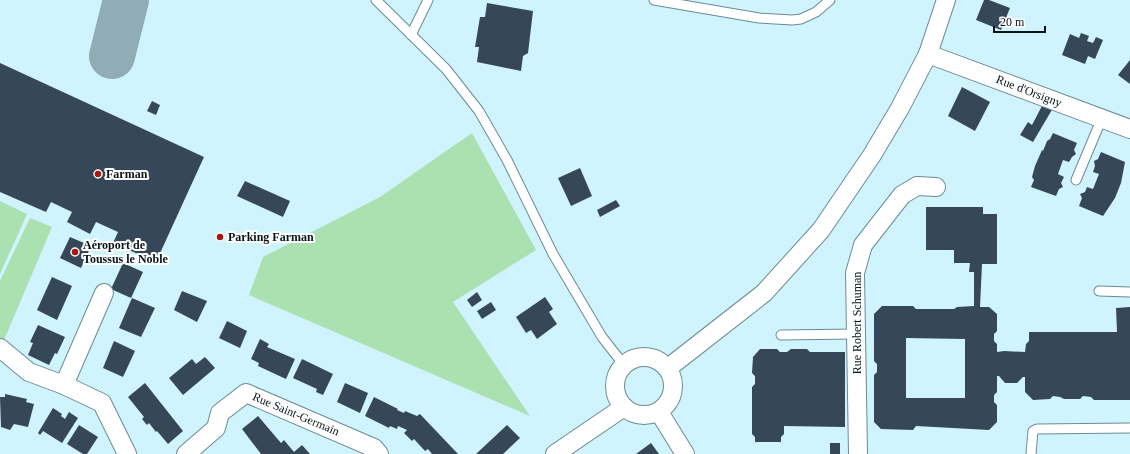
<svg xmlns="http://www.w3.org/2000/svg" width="1130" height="454" viewBox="0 0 1130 454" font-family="'Times New Roman',serif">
<rect width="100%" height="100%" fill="#d0f4fe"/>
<g fill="#abe0b1">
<path d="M472 133 536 250 453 302 530 416 249 295 263 257 380 197Z"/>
<path d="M0 201 27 214 0 274Z"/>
<path d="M30 218 52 227 4 340 0 338V281Z"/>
</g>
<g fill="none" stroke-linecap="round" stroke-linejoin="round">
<path stroke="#90acb4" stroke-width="46" d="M112 56 126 0"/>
</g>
<g fill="#36475a" fill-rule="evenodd">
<path d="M984 0H989L1010 8 1001 30 976 20Z"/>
<path d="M487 3 533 11 528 53 523 56 521 71 477 62 479 47H475L480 17H485Z"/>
<path d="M1081 33 1089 36 1087 41 1093 43 1096 37 1103 40 1095 59 1088 56 1085 64 1062 55 1070 34 1079 38Z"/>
<path d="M1130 60V84L1118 75Z"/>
<path d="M0 63 204 157 156 262 113 243 118 232 96 222 90 234 67 222 72 212 51 202 46 212 0 192Z"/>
<path d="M962 87 990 102 975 131 948 116Z"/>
<path d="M152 101 160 105 156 115 147 111Z"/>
<path d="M1043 104 1053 108 1033 142 1020 135 1028 122 1032 125Z"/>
<path d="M1053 133 1077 143 1074 150 1076 154 1072 157 1069 162 1063 160 1058 174 1064 177 1061 183 1063 187 1059 189 1056 196 1031 187 1034 180 1032 177 1035 166 1042 150 1043 151 1047 141 1050 139Z"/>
<path d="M1101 152 1125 162 1121 183 1115 198 1103 216 1079 206 1082 198 1080 194 1085 192 1087 187 1093 189 1099 174 1093 172 1095 166 1094 161 1098 159Z"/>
<path d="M580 168 592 196 571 206 558 178Z"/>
<path d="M245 181 290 201 283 217 237 196Z"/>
<path d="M616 200 620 206 600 217 597 210Z"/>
<path d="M926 207H983V214H997V264H982L980 307H989L997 314V331L994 334V341L997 344V352L1004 351 1025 352 1026 344 1029 341V332H1117L1116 308 1130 307V400H1094L1091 397 1083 396 1080 399H1064L1060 397 1053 396 1050 399 1033 400 1025 392V377H1023L1017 383H1005L999 376H997V392L994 395V402L997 405V422L989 430 916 426 913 430 881 429 874 422V375L877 372V364L874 361V314L882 306H913L916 309H954L957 307 974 306V272H969L970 263H954V250H926ZM906 338 965 339V398H906Z"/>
<path d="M70 237 91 246 81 268 60 258Z"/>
<path d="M123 263 143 272 131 298 111 289Z"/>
<path d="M52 277 72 286 57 320 37 310Z"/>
<path d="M182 291 207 301 197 322 174 310Z"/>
<path d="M477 292 482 300 472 307 467 300Z"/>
<path d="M545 297 553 309 549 312 557 324 537 339 531 330 526 333 516 317Z"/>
<path d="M132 298 155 308 141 337 119 328Z"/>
<path d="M491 302 496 310 482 319 477 311Z"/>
<path d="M227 321 247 331 240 348 219 338Z"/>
<path d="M38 325 65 337 57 354 55 353 49 365 28 355 33 343 30 342Z"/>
<path d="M260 339 269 344 267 347 295 359 286 379 258 366 259 363 251 359Z"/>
<path d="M114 341 135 351 123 377 103 368Z"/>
<path d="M760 349H777L780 352H787L791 349H807L810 352H845V427L784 426V434L781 437V442H755V437L752 434V387L755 384V376L752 373 753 357Z"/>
<path d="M205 357 215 368 183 395 169 378 192 359 196 364Z"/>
<path d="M302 359 333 374 323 395 316 392 317 389 293 378Z"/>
<path d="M145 383 183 431 168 444 157 431 156 432 149 423 147 425 142 419 144 417 128 397Z"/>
<path d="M345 383 368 393 360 413 337 402Z"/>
<path d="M5 394 27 399 26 402 34 404 28 427 14 424 10 430 1 427 0 397H5Z"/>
<path d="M374 397 398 409 397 410 404 413 405 411 417 416 420 414 458 454H432L428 449 425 451 414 439 412 441 404 433 407 430 398 426 397 429 390 426 389 428 365 416Z"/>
<path d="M53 408 62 414 61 416 65 419 69 412 78 418 62 443 43 431 40 435 38 433Z"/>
<path d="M258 416 281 443 284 440 294 452 302 445 310 454H261L242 429Z"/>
<path d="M79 425 98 437 87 454H83L67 444Z"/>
<path d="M507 425 520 438 503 454H476Z"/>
<path d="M651 443 659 454H636Z"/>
<rect x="830" y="443" width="10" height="11"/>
</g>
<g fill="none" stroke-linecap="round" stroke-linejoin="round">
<defs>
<g id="service">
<path d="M376 0 446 69 479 111 507 160 553 254 602 337 624 365"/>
<path d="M654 0 759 18 792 20 801 19 816 12 830 0"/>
<path d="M411 35 428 0"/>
<path d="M1076 180 1102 118"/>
<path d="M1099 291 1130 292"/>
<path d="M781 335 856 334"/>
<path d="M1031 454 1033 431 1037 429 1130 428"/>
</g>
<g id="minor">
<path d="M928 54 1130 129"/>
<path d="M0 348 29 372 64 385 102 403 127 454"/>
<circle cx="644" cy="386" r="29"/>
<path d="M668 368 764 293 821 230 872 155 900 108 928 54 946 0"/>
<path d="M64 385 104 293"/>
<path d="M659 412 685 454"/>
<path d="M186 454 216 428 220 413 246 393 374 448 379 454"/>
<path d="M555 454 624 407"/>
<path d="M858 454 855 273 863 245 902 195 917 186 936 187"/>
</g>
</defs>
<use href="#service" stroke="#6a8b95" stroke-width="11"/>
<use href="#minor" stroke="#6a8b95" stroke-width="20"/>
<use href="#service" stroke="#fff" stroke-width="9"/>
<use href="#minor" stroke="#fff" stroke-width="18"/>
</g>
<g fill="#a9180c" stroke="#fff" stroke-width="1.5">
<circle cx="98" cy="174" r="4"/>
<circle cx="220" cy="237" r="4"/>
<circle cx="75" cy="252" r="4"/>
</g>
<g text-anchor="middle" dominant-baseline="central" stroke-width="4" stroke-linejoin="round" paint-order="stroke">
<g font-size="12" fill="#071417" stroke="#fff">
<text transform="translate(1029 91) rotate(21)">Rue d'Orsigny</text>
<text transform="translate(857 323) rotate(-90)">Rue Robert Schuman</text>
<text transform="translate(296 414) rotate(23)">Rue Saint-Germain</text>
</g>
<g font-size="12" font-weight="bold" fill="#071417" stroke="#fff" text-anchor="start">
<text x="106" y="174">Farman</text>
<text x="228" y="237">Parking Farman</text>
<text x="83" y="245">Aéroport de<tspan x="83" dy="14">Toussus le Noble</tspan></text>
</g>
</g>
<path d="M994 26v6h51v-6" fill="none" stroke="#071417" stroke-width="2"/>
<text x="1000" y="26" font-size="12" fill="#071417" stroke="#ffffff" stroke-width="3" paint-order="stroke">20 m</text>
</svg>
